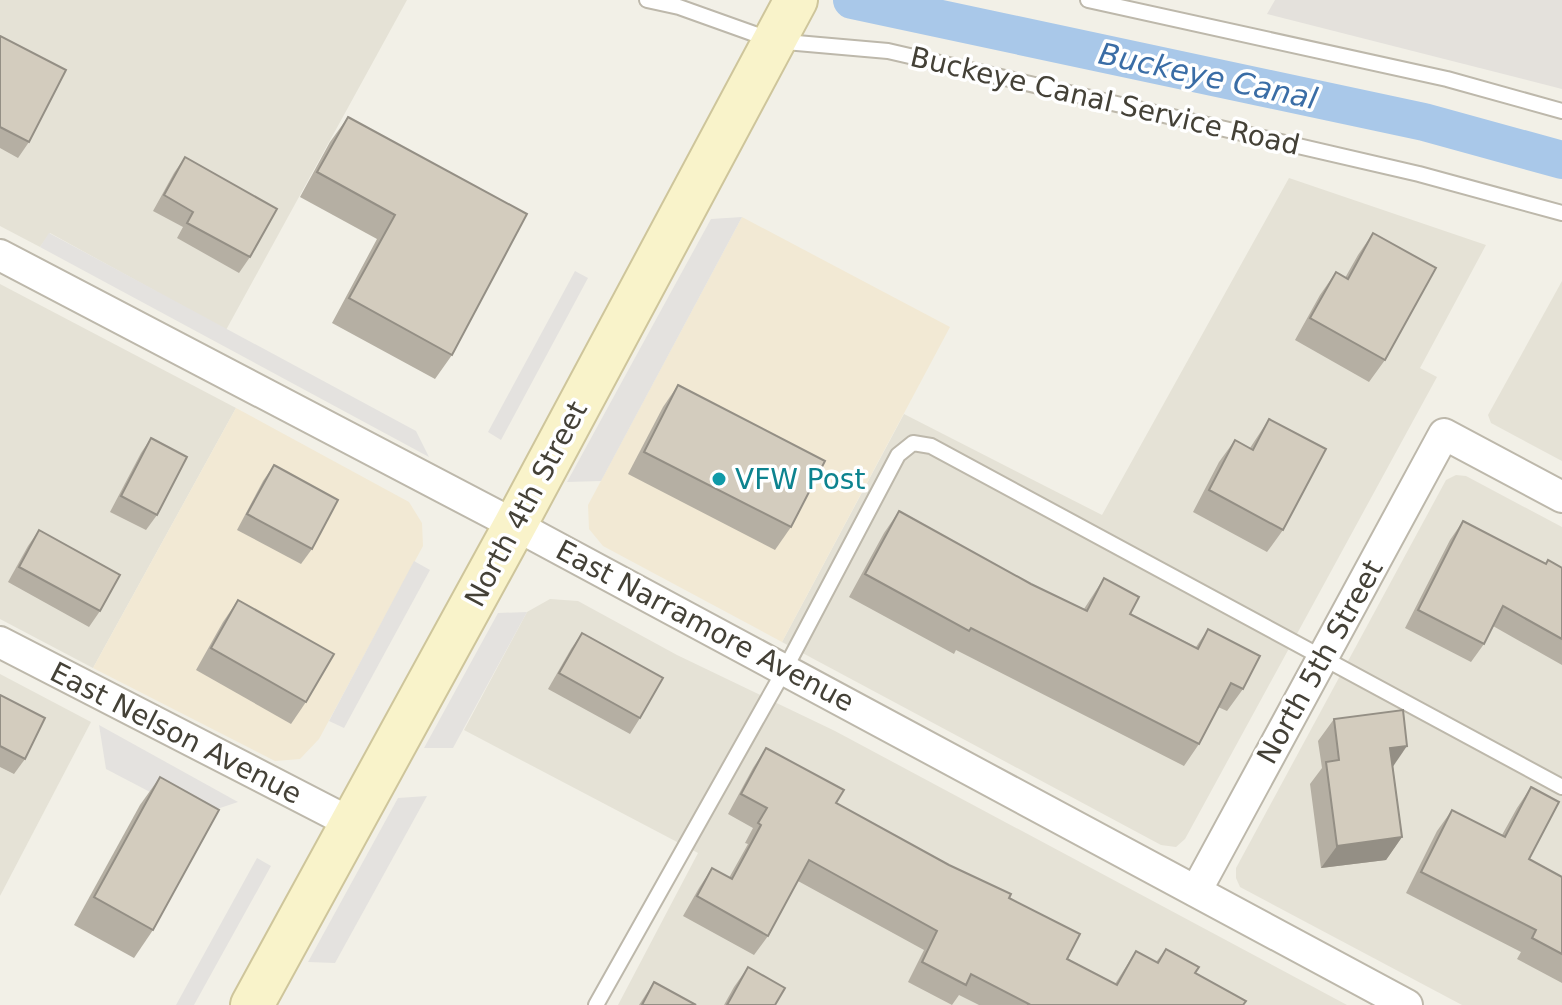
<svg xmlns="http://www.w3.org/2000/svg" width="1562" height="1005" viewBox="0 0 1562 1005" font-family="'DejaVu Sans',sans-serif">
<rect width="100%" height="100%" fill="#f2f0e7"/>
<g fill="#e5e2d6">
<path d="M0 0H407L226 330 50 233 40 247 0 226Z"/>
<path d="M1289 178 1486 245 1420 368 1437 377 1185 839 1176 847 1161 845 782 642 904 414 1102 515Z"/>
<path d="M1562 281V461L1491 423 1488 415Z"/>
<path d="M0 284 236 408 93 668 0 619Z"/>
<path d="M1456 475 1466 476 1562 527V1005H1462L1240 887 1236 878V868L1446 480Z"/>
<path d="M550 599 578 601 677 655 835 731 1347 1005H618L698 853 464 730 527 612Z"/>
<path d="M0 674 91 722 0 896Z"/>
</g>
<g fill="#f2e9d4">
<path d="M742 217 950 327 782 642 603 546 589 529 588 505Z"/>
<path d="M236 408 409 502 422 523 423 546 319 739 300 759 275 761 93 668Z"/>
</g>
<path fill="#e4e1dc" d="M1275 0H1562V89L1267 14Z"/>
<g fill="#e4e2df">
<path d="M742 217 601 481 567 482 711 219Z"/>
<path d="M49 233 416 431 429 457 40 247Z"/>
<path d="M575 271 588 278 501 440 488 432Z"/>
<path d="M414 561 430 570 344 728 329 721Z"/>
<path d="M527 612 453 748H424L498 613Z"/>
<path d="M99 725 238 802 196 816 106 769Z"/>
<path d="M427 796 335 963 308 962 398 798Z"/>
<path d="M257 858 271 866 194 1005H176Z"/>
</g>
<g fill="none" stroke-linecap="round" stroke-linejoin="round">
<path stroke="#a9c8e9" stroke-width="38" d="M852 0 1424 122 1562 160"/>
<defs>
<g id="lane">
<path d="M647 0 679 7 774 41 888 51 1419 174 1562 213"/>
<path d="M1088 0 1447 79 1562 111"/>
<path d="M596 1005 785 669 898 455 913 443 931 446 1562 787"/>
</g>
<g id="street">
<path d="M0 255 515 525 1407 1005"/>
<path d="M0 642 353 824"/>
<path d="M1196 891 1444 434 1562 497"/>
</g>
<path id="secondary" d="M252 1005 515 525 796 0"/>
</defs>
<use href="#lane" stroke="#bdb8ab" stroke-width="18"/>
<use href="#street" stroke="#bdb8ab" stroke-width="34"/>
<use href="#secondary" stroke="#cec59b" stroke-width="46"/>
<use href="#lane" stroke="#fff" stroke-width="14"/>
<use href="#street" stroke="#fff" stroke-width="30"/>
<use href="#secondary" stroke="#f9f3ca" stroke-width="42"/>
</g>
<g fill="#b5afa3">
<path d="M0 36 29 142 18 158 0 148Z"/>
<path d="M348 117 527 214 452 355 435 379 332 323 377 239 300 197 330 142Z"/>
<path d="M185 157 250 257 239 273 177 238 183 227 153 211 174 173Z"/>
<path d="M1373 233 1385 360 1369 382 1295 340 1320 295 1336 272 1345 278 1358 255Z"/>
<path d="M678 385 791 527 775 550 628 474 663 407Z"/>
<path d="M1269 419 1283 530 1267 552 1193 512 1219 462 1235 440 1250 448Z"/>
<path d="M151 438 157 515 146 530 110 512 141 453Z"/>
<path d="M274 465 312 549 301 564 237 530 263 481Z"/>
<path d="M899 511 1031 584 1084 609 1104 578 1130 614 1196 647 1208 629 1243 689 1227 711 1218 707 1199 744 1184 766 956 650 954 654 849 597 884 533Z"/>
<path d="M1463 521 1546 564 1562 568V665L1493 626 1484 644 1471 662 1405 628 1450 540Z"/>
<path d="M39 530 100 611 89 627 8 582 28 546Z"/>
<path d="M238 600 306 702 291 724 196 670 223 622Z"/>
<path d="M582 633 640 718 630 734 548 689 571 649Z"/>
<path d="M0 695 25 759 14 774 0 767Z"/>
<path d="M1334 719 1393 767 1402 837 1386 860 1321 868 1310 784 1322 768 1318 741Z"/>
<path d="M766 748 836 803 1009 898 1067 959 1115 984 1136 951 1156 962 1166 949 1195 973 1243 1005H979L959 995 952 1005 908 982 924 950 798 881 768 936 754 955 683 916 699 888 712 868 729 878 748 844 745 843 753 828 728 814 753 768Z"/>
<path d="M160 777 153 930 134 958 74 925 140 805Z"/>
<path d="M1531 787 1529 859 1562 877V983L1517 959 1521 952 1406 893 1437 831 1452 810 1502 835 1517 808Z"/>
<path d="M748 967 775 1005H724L734 987Z"/>
<path d="M654 982 696 1005H639Z"/>
</g>
<g fill="#948f85">
<path d="M1407 746 1392 768 1390 748Z"/>
<path d="M1402 837 1386 860 1321 868 1337 846Z"/>
</g>
<g fill="#d3ccbe" stroke="#948f85" stroke-width="2">
<path d="M0 36 66 70 29 142 0 127Z"/>
<path d="M348 117 527 214 452 355 349 298 395 215 317 172Z"/>
<path d="M185 157 277 209 250 257 187 223 193 212 164 195Z"/>
<path d="M1373 233 1436 268 1385 360 1310 318 1336 272 1348 279Z"/>
<path d="M678 385 825 461 791 527 644 452Z"/>
<path d="M1269 419 1326 449 1283 530 1209 490 1235 440 1253 450Z"/>
<path d="M151 438 187 457 157 515 121 496Z"/>
<path d="M274 465 338 500 312 549 247 514Z"/>
<path d="M899 511 1031 584 1087 611 1104 578 1139 597 1130 614 1198 649 1208 629 1260 656 1243 689 1231 683 1199 744 971 628 969 631 865 574Z"/>
<path d="M1463 521 1546 564 1548 560 1562 568V639L1503 606 1484 644 1418 610Z"/>
<path d="M39 530 120 575 100 611 19 567Z"/>
<path d="M238 600 334 654 306 702 211 648Z"/>
<path d="M582 633 663 678 640 718 559 673Z"/>
<path d="M0 695 45 718 25 759 0 746Z"/>
<path d="M1403 710 1407 746 1390 748 1402 837 1337 846 1326 762 1339 760 1334 719Z"/>
<path d="M766 748 844 790 836 803 949 865 1011 894 1009 898 1080 934 1067 959 1117 985 1136 951 1158 963 1166 949 1199 967 1195 973 1246 1001 1243 1005H1028L1029 1004 971 974 966 985 922 962 937 931 809 860 768 936 697 896 712 868 732 879 761 825 758 823 767 808 741 794Z"/>
<path d="M160 777 219 810 153 930 94 897Z"/>
<path d="M1531 787 1559 802 1529 859 1562 877V954L1532 938 1536 930 1421 872 1452 810 1505 837Z"/>
<path d="M748 967 785 988 775 1005H727Z"/>
<path d="M654 982 696 1005H642Z"/>
</g>
<circle fill="#0f9aa8" stroke="#fff" stroke-width="3" cx="719" cy="479" r="8"/>
<g text-anchor="middle" dominant-baseline="central" stroke-width="7" stroke-linejoin="round" paint-order="stroke">
<g font-size="28" fill="#444137" stroke="#fff">
<text transform="translate(1105 101) rotate(13)">Buckeye Canal Service Road</text>
<text transform="translate(526 504) rotate(-62)">North 4th Street</text>
<text transform="translate(705 626) rotate(28)">East Narramore Avenue</text>
<text transform="translate(1320 662) rotate(-61)">North 5th Street</text>
<text transform="translate(176 733) rotate(27)">East Nelson Avenue</text>
</g>
<g font-size="28" fill="#0d838f" stroke="#fff" text-anchor="start">
<text x="735" y="479">VFW Post</text>
</g>
<g font-size="30" font-style="italic" fill="#3a6da6" stroke="#fff">
<text transform="translate(1208 76) rotate(12)">Buckeye Canal</text>
</g>
</g>
</svg>
